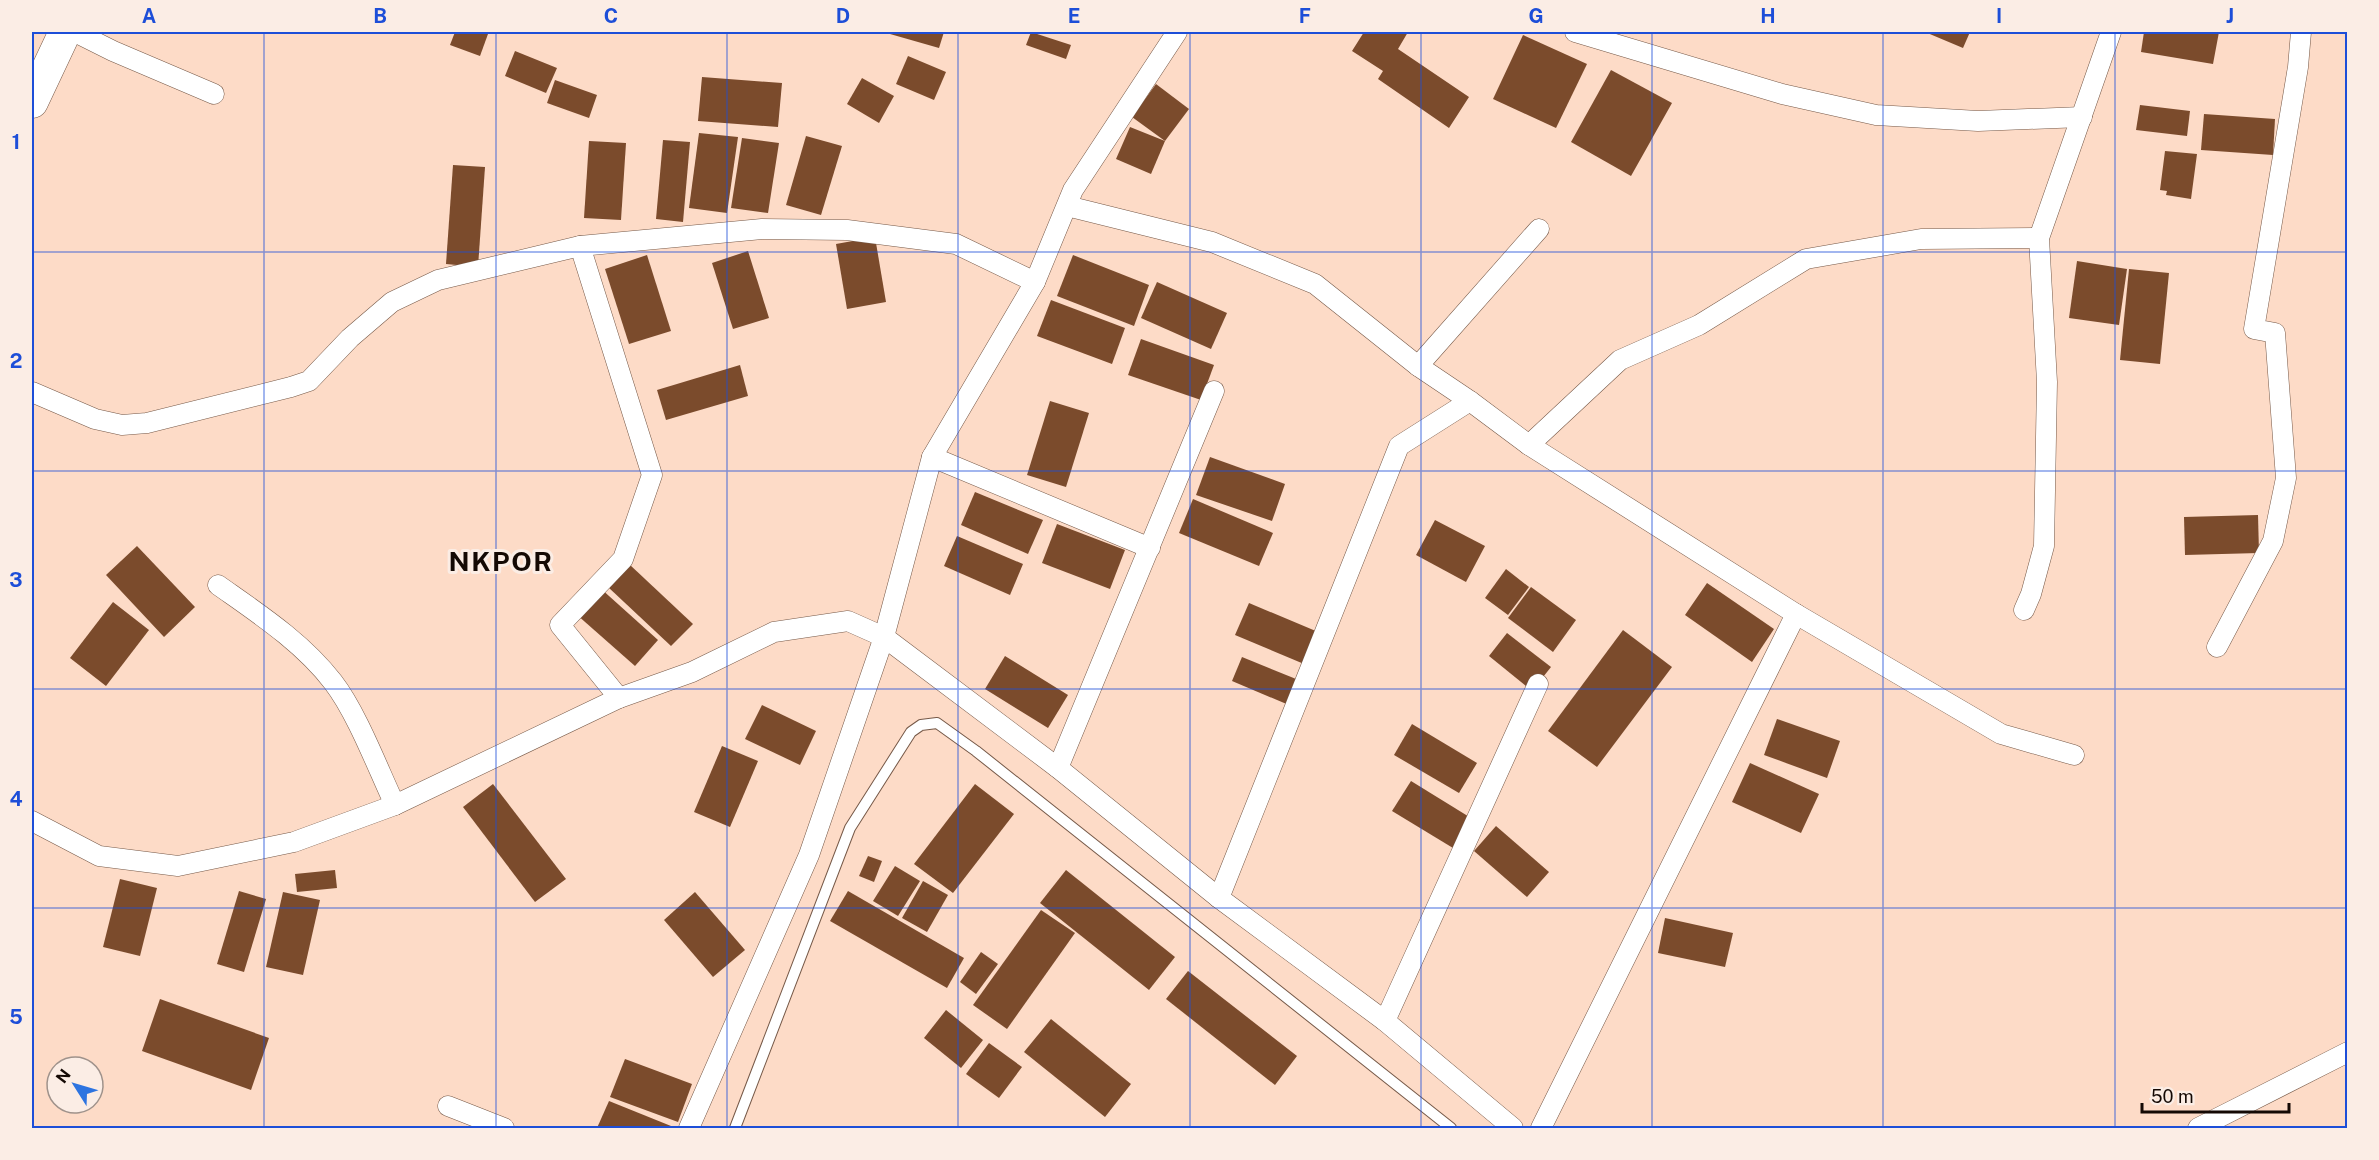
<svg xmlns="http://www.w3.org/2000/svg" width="2379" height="1160" viewBox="0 0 2379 1160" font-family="'Public Sans',sans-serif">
<rect width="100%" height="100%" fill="#fddbc7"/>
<g fill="#7b4b2c">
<path d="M455 32H481L488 34 480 56 450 45Z"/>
<path d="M883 32H944L939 48Z"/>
<path d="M1031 32 1071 45 1066 59 1026 45Z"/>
<path d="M1364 32H1408L1398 49 1469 97 1449 128 1378 79 1383 71 1352 51Z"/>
<path d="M1925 32H1970L1963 48Z"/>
<path d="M2144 32H2219L2213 64 2141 52Z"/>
<path d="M1523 35 1587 64 1556 128 1493 99Z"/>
<path d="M515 51 557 68 546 93 505 76Z"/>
<path d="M908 56 946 72 934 100 896 84Z"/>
<path d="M1611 70 1672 103 1631 176 1571 142Z"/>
<path d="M702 77 782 83 778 127 698 121Z"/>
<path d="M862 78 894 96 879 123 847 104Z"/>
<path d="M555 80 597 95 589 118 547 103Z"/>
<path d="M1156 84 1189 109 1165 141 1132 117Z"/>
<path d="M2140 105 2190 111 2187 136 2136 130Z"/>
<path d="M2204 114 2275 119 2273 155 2201 150Z"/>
<path d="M1130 127 1165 141 1151 174 1116 159Z"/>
<path d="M699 133 738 137 727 213 689 208Z"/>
<path d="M806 136 842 146 821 215 786 205Z"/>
<path d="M742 138 779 143 768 213 731 208Z"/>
<path d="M663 140 690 142 683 222 656 219Z"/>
<path d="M589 141 626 143 621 220 584 218Z"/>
<path d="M2165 151 2197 154 2191 199 2166 195 2167 191 2160 190Z"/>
<path d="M453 165 485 167 478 267 446 264Z"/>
<path d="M875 237 886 302 847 309 836 244Z"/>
<path d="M748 251 769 318 733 329 712 263Z"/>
<path d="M647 255 671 331 629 344 605 269Z"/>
<path d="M1073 255 1149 285 1134 326 1057 296Z"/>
<path d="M2077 261 2127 269 2119 325 2069 318Z"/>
<path d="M2129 269 2169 273 2160 364 2120 360Z"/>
<path d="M1157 282 1227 313 1211 349 1141 318Z"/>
<path d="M1051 300 1125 328 1112 364 1037 336Z"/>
<path d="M1141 339 1214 365 1201 400 1128 375Z"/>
<path d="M740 365 748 396 666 420 657 390Z"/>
<path d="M1050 401 1089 413 1066 487 1027 475Z"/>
<path d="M1210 457 1285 484 1272 521 1196 495Z"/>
<path d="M975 492 1043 520 1028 554 961 525Z"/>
<path d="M1193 499 1273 533 1259 566 1179 533Z"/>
<path d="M2258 515 2259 553 2185 555 2184 517Z"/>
<path d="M1435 520 1485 546 1466 582 1416 555Z"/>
<path d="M1057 524 1125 550 1110 589 1042 563Z"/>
<path d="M957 536 1023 564 1010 595 944 566Z"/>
<path d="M137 546 195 607 164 637 106 575Z"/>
<path d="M629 564 693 624 671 646 608 587Z"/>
<path d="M1506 569 1529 587 1508 615 1485 598Z"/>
<path d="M1707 583 1774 629 1752 662 1685 615Z"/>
<path d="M599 587 658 640 635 666 576 614Z"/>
<path d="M1531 587 1576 620 1553 652 1508 618Z"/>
<path d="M113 602 149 630 106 686 70 658Z"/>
<path d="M1249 603 1330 637 1316 669 1235 635Z"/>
<path d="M1623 630 1672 667 1597 767 1548 731Z"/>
<path d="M1507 633 1551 667 1532 691 1489 656Z"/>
<path d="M1005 656 1068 695 1048 728 985 689Z"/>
<path d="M1242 657 1306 683 1296 708 1232 681Z"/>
<path d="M762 705 816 731 800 765 745 739Z"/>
<path d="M1777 719 1840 741 1827 778 1764 755Z"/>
<path d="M1412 724 1477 763 1459 793 1394 755Z"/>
<path d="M722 746 758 761 730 827 694 812Z"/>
<path d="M1750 763 1819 794 1801 833 1732 802Z"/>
<path d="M1411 781 1471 818 1453 848 1392 811Z"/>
<path d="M493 784 566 879 535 902 463 807Z"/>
<path d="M975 784 1014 814 953 893 914 864Z"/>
<path d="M1496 826 1549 872 1527 897 1474 851Z"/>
<path d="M868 856 882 861 874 882 859 876Z"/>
<path d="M895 866 920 881 898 916 873 901Z"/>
<path d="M335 870 337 888 297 892 295 874Z"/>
<path d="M1066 870 1175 957 1149 990 1040 903Z"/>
<path d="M120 879 157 888 140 956 103 947Z"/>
<path d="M923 881 948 895 927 932 902 918Z"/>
<path d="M239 891 266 899 244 972 217 964Z"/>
<path d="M848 891 964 958 947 988 830 921Z"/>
<path d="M283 892 320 900 303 975 266 967Z"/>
<path d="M695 892 745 950 713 977 664 920Z"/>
<path d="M1041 910 1075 933 1007 1029 973 1005Z"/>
<path d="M1665 918 1733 933 1725 967 1658 953Z"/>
<path d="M981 952 998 964 976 994 960 982Z"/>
<path d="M1188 971 1297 1056 1275 1085 1166 999Z"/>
<path d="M160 999 269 1038 251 1090 142 1051Z"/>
<path d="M946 1010 983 1040 961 1068 924 1038Z"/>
<path d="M1051 1019 1131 1084 1105 1117 1024 1052Z"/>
<path d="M989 1043 1022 1067 999 1098 966 1074Z"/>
<path d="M625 1059 692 1084 678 1122 610 1097Z"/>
<path d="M609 1101 671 1126 670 1128H597Z"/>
</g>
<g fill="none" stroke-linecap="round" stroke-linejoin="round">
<defs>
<path id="lane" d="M735 1128 850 828 911 732 921 725 937 723 976 751 1451 1128"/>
<g id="street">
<path d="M75 32 113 51 214 94"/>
<path d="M1575 32 1782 94 1876 115 1978 121 2082 117"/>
<path d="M1067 206 1212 242 1315 284 1418 366 1470 401 1529 445 1796 614 2001 734 2074 755"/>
<path d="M580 246 652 475 623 559 560 625 619 698"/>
<path d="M1418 366 1539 229"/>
<path d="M32 392 95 419 122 425 147 423 291 387 309 381 350 338 392 302 438 280 580 246 762 229 847 230 956 244 1035 282"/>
<path d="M1529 445 1620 360 1699 325 1806 259 1921 239 2039 238"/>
<path d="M932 457 1150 548"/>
<path d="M218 585C259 614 302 642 333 682 357 713 378 769 395 805"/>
<path d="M2024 610 2031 594 2044 546 2047 382 2039 238 2111 32"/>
<path d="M2217 647 2273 541 2286 478 2275 333 2254 329 2298 67 2301 32"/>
<path d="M1058 768 1214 391"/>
<path d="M32 821 99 856 178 866 294 842 395 805 619 698 692 672 774 632 848 621 884 637 1058 768 1219 898 1385 1021 1513 1128"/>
<path d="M1219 898 1399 446 1470 401"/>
<path d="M1385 1021 1538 684"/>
<path d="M448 1106 504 1128"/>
<path d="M689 1128 809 855 884 637 932 457 1035 282 1073 190 1177 32"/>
<path d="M1541 1128 1796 614"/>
<path d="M2198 1128 2348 1052"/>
</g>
<path id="primary" d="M32 102 65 32"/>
</defs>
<use href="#lane" stroke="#765948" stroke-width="12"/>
<use href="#street" stroke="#765948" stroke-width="21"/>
<use href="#primary" stroke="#765948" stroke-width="33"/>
<use href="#lane" stroke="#fff" stroke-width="10"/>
<use href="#street" stroke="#fff" stroke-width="20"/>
<use href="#primary" stroke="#fff" stroke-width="32"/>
</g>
<path fill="none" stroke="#1d4ed8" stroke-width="1.5" stroke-opacity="0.55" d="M264 32V1128M496 32V1128M727 32V1128M958 32V1128M1190 32V1128M1421 32V1128M1652 32V1128M1883 32V1128M2115 32V1128M32 252H2348M32 471H2348M32 689H2348M32 908H2348"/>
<g text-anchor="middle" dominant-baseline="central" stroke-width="6" stroke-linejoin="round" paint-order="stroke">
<g font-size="27" font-weight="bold" letter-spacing="1.5" fill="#140904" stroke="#fbede5">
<text x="501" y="561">NKPOR</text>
</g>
</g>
<rect width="2379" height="1160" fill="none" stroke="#fbede5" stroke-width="66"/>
<g transform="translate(75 1085) rotate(307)"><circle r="28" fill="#fbede5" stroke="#9f928b" stroke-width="1.5"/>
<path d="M0-4.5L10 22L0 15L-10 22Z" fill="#2d74e0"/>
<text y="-9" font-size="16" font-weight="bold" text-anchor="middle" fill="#140904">N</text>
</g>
<path d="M2142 1103v9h147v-9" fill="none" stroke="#140904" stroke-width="3"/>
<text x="2151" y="1103" font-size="18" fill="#140904" stroke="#fbede5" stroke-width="4.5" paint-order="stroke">50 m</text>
<rect x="33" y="33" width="2313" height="1094" fill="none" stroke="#1d4ed8" stroke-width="2"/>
<g font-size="20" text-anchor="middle" font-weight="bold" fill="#1d4ed8">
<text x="149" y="23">A</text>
<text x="380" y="23">B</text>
<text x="611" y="23">C</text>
<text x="843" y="23">D</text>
<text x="1074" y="23">E</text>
<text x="1305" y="23">F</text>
<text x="1536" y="23">G</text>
<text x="1768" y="23">H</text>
<text x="1999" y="23">I</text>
<text x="2230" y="23">J</text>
<text x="16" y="149">1</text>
<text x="16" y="368">2</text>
<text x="16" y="587">3</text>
<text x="16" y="806">4</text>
<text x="16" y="1024">5</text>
</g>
</svg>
